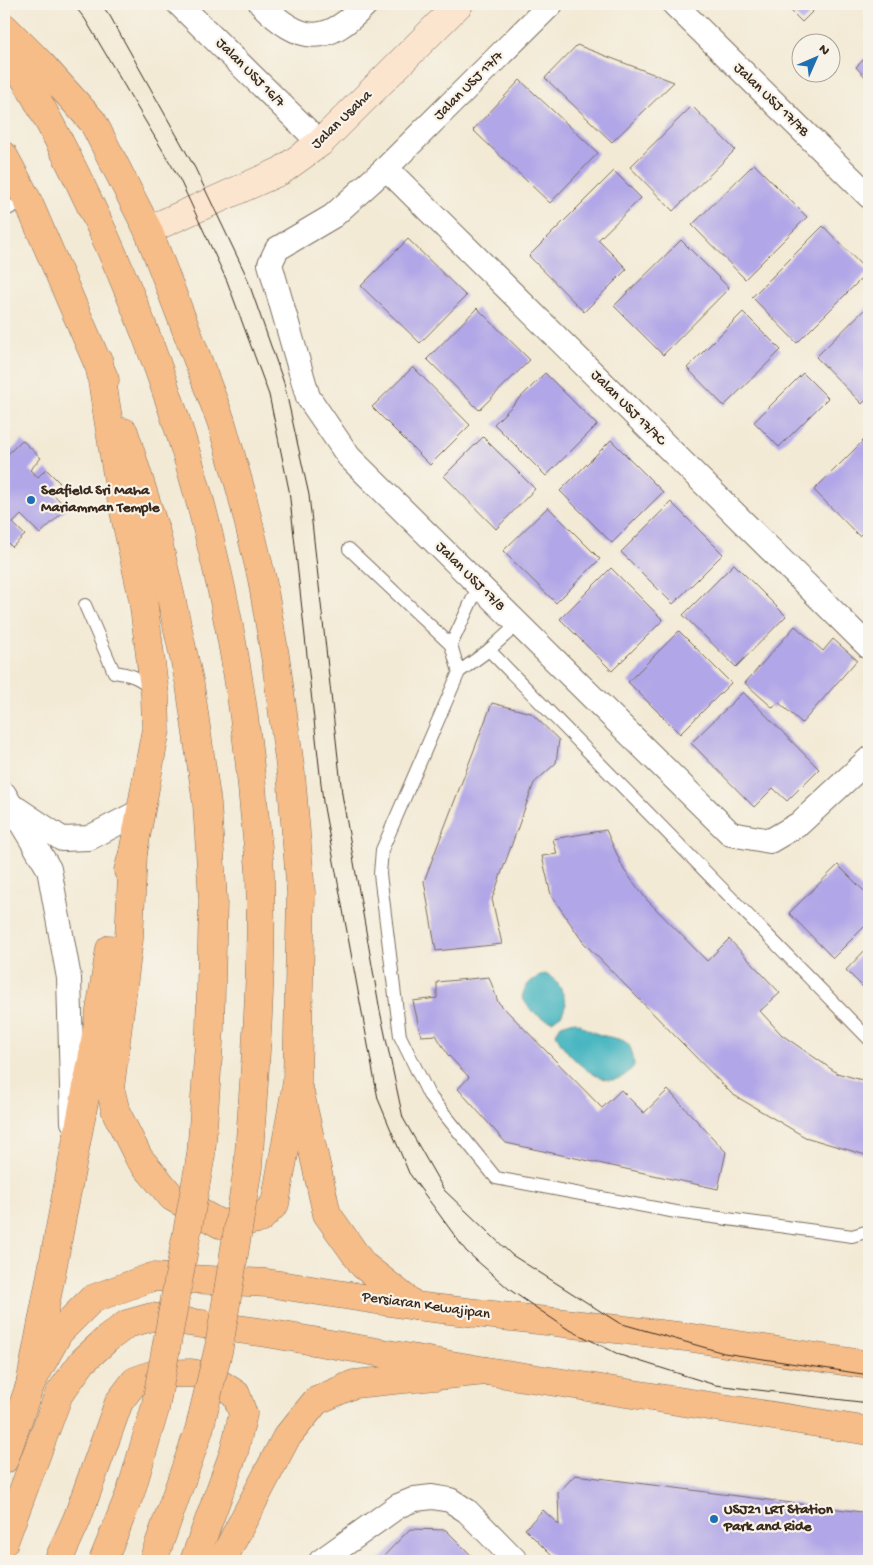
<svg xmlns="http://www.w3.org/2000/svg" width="873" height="1565" viewBox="0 0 873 1565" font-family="'Gochi Hand',sans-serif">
<rect width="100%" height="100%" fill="#f7f3e8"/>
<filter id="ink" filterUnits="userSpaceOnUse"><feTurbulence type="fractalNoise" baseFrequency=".02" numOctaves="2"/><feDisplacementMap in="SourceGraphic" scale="10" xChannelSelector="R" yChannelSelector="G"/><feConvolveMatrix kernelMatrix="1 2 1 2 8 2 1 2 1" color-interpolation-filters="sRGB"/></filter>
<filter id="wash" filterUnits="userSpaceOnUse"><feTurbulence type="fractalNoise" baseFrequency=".0096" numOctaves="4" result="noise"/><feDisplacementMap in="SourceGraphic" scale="20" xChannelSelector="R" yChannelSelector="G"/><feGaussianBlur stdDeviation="1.12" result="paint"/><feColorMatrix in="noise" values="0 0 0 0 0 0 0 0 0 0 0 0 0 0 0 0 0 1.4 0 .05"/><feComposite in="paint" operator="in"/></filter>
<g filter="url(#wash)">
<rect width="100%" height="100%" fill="#f3ead5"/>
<g fill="#47b6c1" stroke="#417070">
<path d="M545 974C559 980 562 990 566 1004L562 1014 552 1021C537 1017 530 1011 522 997 526 983 532 979 545 974Z"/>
<path d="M574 1021C581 1025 588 1030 595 1033 619 1042 632 1033 634 1066 628 1073 621 1080 611 1080 592 1080 561 1050 556 1033L561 1025Z"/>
</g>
<g id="blocks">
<g fill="#b1a6e7">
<path d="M786 4H820L802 22 785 5Z"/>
<path d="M577 45 674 82 612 142 545 78Z"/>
<path d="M869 54V81L856 67Z"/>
<path d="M520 80 598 153 550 203 473 130Z"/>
<path d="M692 106 735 150 673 211 630 167Z"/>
<path d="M754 164 807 217 745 279 692 225Z"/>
<path d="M614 171 641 198 598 240 627 269 584 312 529 256Z"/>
<path d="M823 226 868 272 797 343 752 297Z"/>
<path d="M408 239 466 296 420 343 361 286Z"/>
<path d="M681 240 729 288 663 355 614 306Z"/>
<path d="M869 305V397L862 404 816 357Z"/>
<path d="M477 308 530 360 479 410 427 359Z"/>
<path d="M743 312 781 350 724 406 687 368Z"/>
<path d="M413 367 470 425 430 465 372 407Z"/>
<path d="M545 373 597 425 546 476 494 424Z"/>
<path d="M803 373 828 398 779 447 754 422Z"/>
<path d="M869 435V526L859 536 814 490Z"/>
<path d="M483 437 535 489 496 529 444 476Z"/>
<path d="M22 440 41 458 30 470 38 477 46 469 60 483 51 492 67 508 40 534 21 515 13 523 25 535 12 547 4 539V458Z"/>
<path d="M611 440 663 492 612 543 560 491Z"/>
<path d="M671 502 723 554 673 604 621 552Z"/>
<path d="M548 507 600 559 556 603 503 551Z"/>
<path d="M734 564 786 616 736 667 683 615Z"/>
<path d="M611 568 663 620 612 671 560 619Z"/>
<path d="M795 626 823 651 833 639 857 660 802 723 778 702 773 708 745 683Z"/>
<path d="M679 631 731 683 680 734 628 682Z"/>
<path d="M743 692 819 769 787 801 773 788 754 807 691 743Z"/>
<path d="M492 703 531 713 559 740 556 763 534 783 492 899 502 944 436 951 424 881Z"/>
<path d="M606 830 624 870 647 900 707 961 729 939 780 993 760 1011 782 1035 837 1073 869 1082V1156L805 1137 732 1094 583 942 551 895 542 856 557 854 553 839Z"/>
<path d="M838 865 869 896V922L833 958 789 913Z"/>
<path d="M869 946V993L846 970Z"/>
<path d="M489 977 498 1002 602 1108 621 1090 644 1113 668 1090 726 1152 718 1189 506 1143 458 1089 469 1077 448 1055 436 1035 421 1036 413 1001 437 998V982Z"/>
<path d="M575 1475 869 1513V1561H557L525 1529 543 1510 559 1525 558 1493Z"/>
<path d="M410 1529 446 1530 477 1561H379Z"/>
</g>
</g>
</g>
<g filter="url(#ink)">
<use href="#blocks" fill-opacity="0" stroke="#7b6d5e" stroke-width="1"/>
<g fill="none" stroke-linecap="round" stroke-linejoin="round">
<defs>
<g id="lane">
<path d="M4 211 27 199"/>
<path d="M349 549 451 645"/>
<path d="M85 605 114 672C128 674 141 677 151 689"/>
<path d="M518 624 489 650 459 672 382 850 380 874 400 1036 429 1095 496 1178 676 1212 852 1236 869 1231"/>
<path d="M489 650 869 1039"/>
<path d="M459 672 451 645 479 585"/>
</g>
<g id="street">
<path d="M179 4 320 143"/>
<path d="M261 4C301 44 326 46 366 4"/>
<path d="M551 4 386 168 333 216 277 249 270 264 308 397 349 457 731 834 770 841 799 824 869 759"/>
<path d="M674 4 869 196"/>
<path d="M386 168 869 647"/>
<path d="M4 794 49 869 69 978 73 1122"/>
<path d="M17 809 62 839 89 838 141 811"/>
<path d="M321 1561 398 1506 415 1499 432 1497 450 1500 467 1511 516 1561"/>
</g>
<path id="secondary" d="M148 230 281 171 320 143 459 4"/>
<g id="primary">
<path d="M4 1460 30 1385 59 1332 92 1299 152 1277 267 1283 415 1306 686 1337 869 1365"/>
<path d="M4 1542 59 1394 83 1361 107 1339 127 1324 152 1317 267 1333 486 1371 869 1431"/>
</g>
<g id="highway">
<path d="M4 27 41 64 93 122 148 230 221 421 241 491 262 579 276 662 291 774 301 893 297 1082 275 1204 260 1219 220 1224 172 1197 139 1158 116 1112 110 1088 129 939 133 853"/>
<path d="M4 45C37 95 63 147 88 200 179 390 237 598 254 809 256 830 259 852 260 873 263 971 255 1069 248 1167"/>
<path d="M4 156 27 199 105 380"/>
<path d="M99 362 120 493 143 599 155 695 156 729 133 853 128 871"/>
<path d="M124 432 156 533 172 602 190 685 207 804 213 900 210 1029 201 1155"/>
<path d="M300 1093 327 1214 363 1265 415 1306"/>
<path d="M30 1385 92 1060 110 949"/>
<path d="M58 1561 77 1519 119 1402 135 1381 154 1374 191 1373 208 1376 236 1394 243 1414 234 1452 194 1561"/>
<path d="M222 1561 286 1438 316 1401 354 1384 486 1371"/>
</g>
</defs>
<use href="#lane" stroke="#7b6d5e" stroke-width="14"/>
<use href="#street" stroke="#7b6d5e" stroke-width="26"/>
<use href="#secondary" stroke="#7b6d5e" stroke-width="29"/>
<use href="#primary" stroke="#7b6d5e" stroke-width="29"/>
<use href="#highway" stroke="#7b6d5e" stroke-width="29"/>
<use href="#lane" stroke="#fff" stroke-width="12"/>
<use href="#street" stroke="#fff" stroke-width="24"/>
<use href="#secondary" stroke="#fce5cf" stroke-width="28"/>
<use href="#primary" stroke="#f7bd88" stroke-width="28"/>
<use href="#highway" stroke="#f7bd88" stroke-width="28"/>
<g stroke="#3b2a1e" stroke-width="1">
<path d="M73 4 85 19 179 178 227 281 269 395 289 490 323 802 378 1099 409 1173 466 1251 510 1290 566 1328 620 1355 715 1385 869 1403"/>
<path d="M101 4 110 16 195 168 246 275 284 383 309 495 342 794 380 1011 403 1118 444 1190 512 1255 619 1323 724 1353 869 1375"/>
</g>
<defs>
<g id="highway-bridge">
<path d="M103 1561 131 1491 155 1409 201 1155"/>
<path d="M153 1561 199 1430 219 1347 248 1167"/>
</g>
</defs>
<use href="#highway-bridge" stroke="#7b6d5e" stroke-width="29" stroke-linecap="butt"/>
<use href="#highway-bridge" stroke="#f7bd88" stroke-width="28"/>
</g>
</g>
<g fill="#1f6fb2" stroke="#f7f3e8" stroke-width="2">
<circle cx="31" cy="500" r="5"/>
<circle cx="714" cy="1519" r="5"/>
</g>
<g text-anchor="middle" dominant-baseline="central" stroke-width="4.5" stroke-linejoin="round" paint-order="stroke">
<g font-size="15" fill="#3b2a1e" stroke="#f7f3e8">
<text transform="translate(250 73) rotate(45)">Jalan USJ 16/7</text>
<text transform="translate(469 86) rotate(-45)">Jalan USJ 17/7</text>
<text transform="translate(771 100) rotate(44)">Jalan USJ 17/7B</text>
<text transform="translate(342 120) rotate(-44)">Jalan Usaha</text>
<text transform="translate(628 408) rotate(45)">Jalan USJ 17/7C</text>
<text transform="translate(470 577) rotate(45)">Jalan USJ 17/8</text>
<text transform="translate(426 1306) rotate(8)">Persiaran Kewajipan</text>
</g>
<g font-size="15" font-weight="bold" fill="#3b2a1e" stroke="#f7f3e8" text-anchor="start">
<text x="41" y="491">Seafield Sri Maha<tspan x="41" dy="17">Mariamman Temple</tspan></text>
<text x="724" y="1510">USJ21 LRT Station<tspan x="724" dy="17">Park and Ride</tspan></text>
</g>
</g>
<rect width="873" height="1565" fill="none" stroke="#f7f3e8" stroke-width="20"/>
<g transform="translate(816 58) rotate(45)"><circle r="24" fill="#f7f3e8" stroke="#aca397"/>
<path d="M0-4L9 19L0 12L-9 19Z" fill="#1f6fb2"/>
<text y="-8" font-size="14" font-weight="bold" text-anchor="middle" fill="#3b2a1e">N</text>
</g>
</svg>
